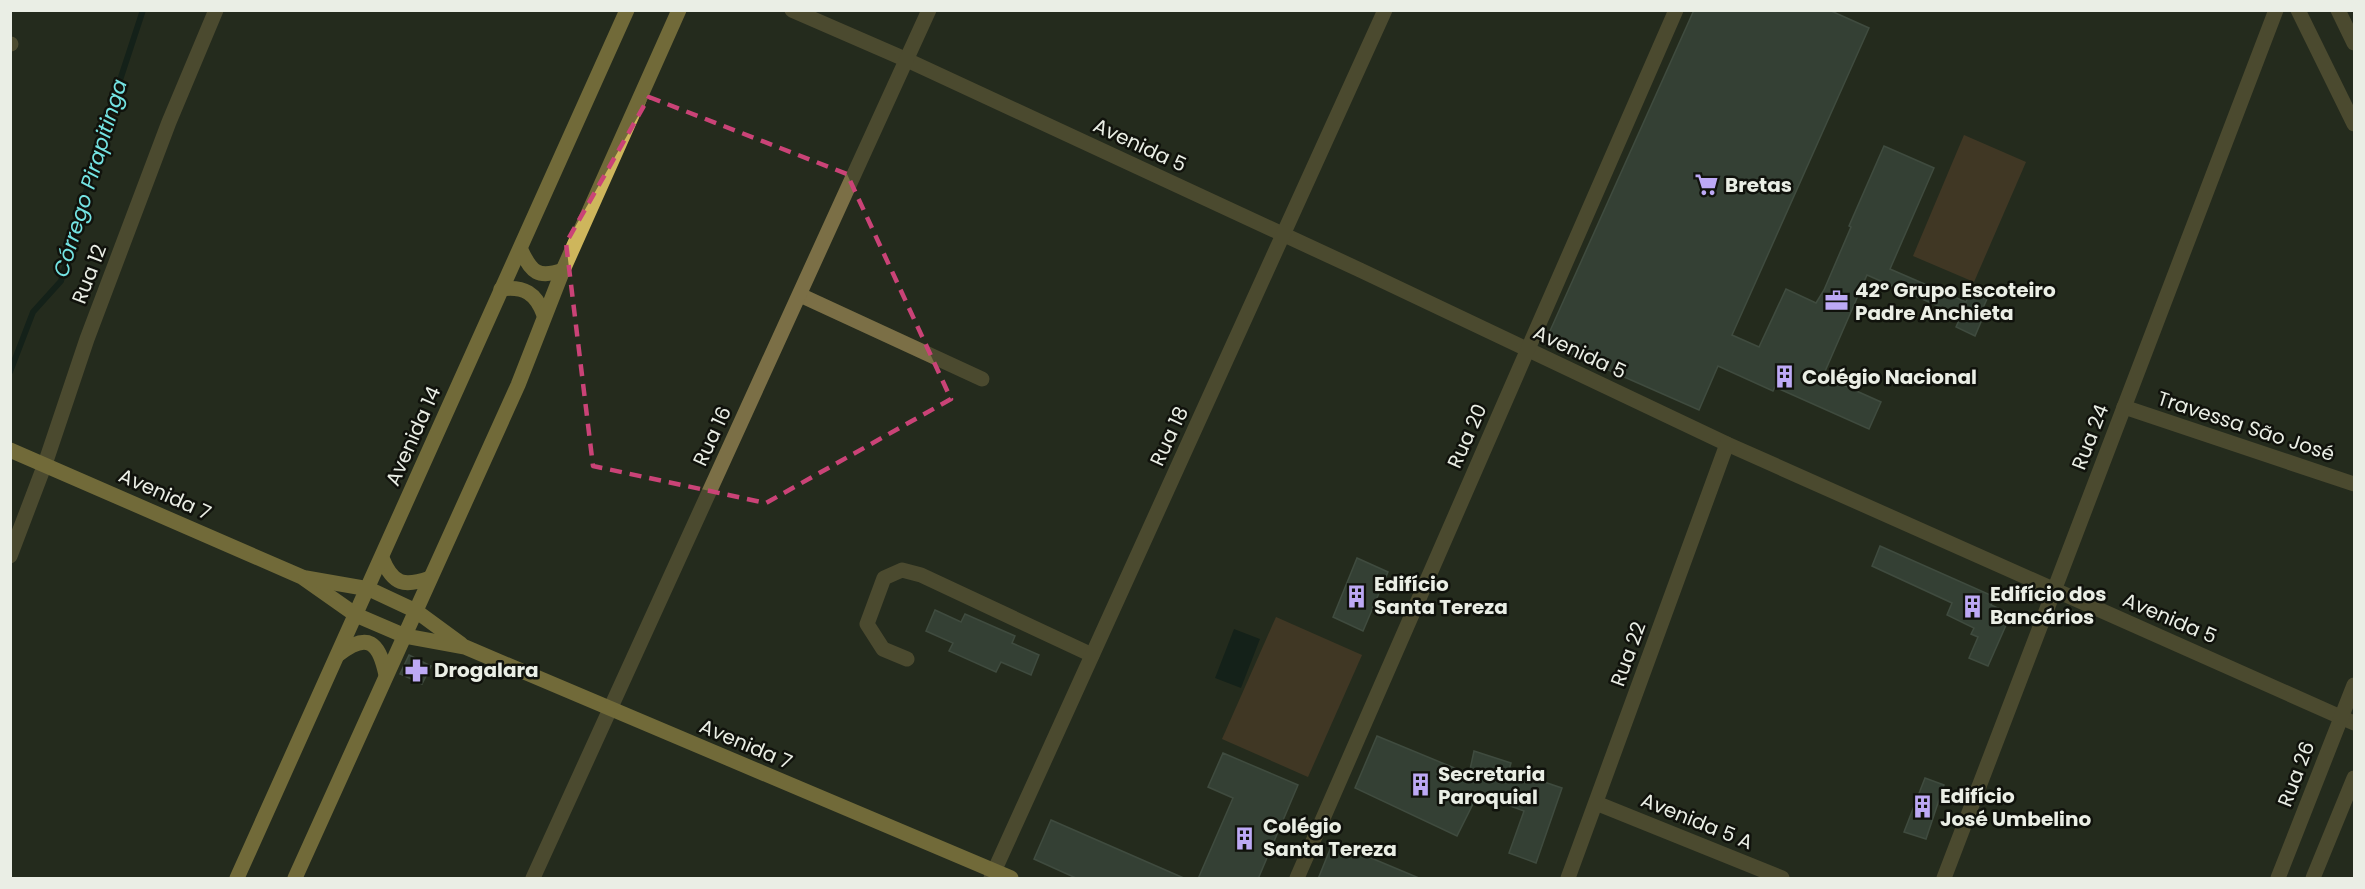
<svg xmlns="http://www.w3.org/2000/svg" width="2365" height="889" viewBox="0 0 2365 889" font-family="Poppins,sans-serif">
<rect width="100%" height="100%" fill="#252b1d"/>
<g fill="#62462e">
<path d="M1964 135 2026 162 1974 282 1913 256Z"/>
<path d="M1276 617 1362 655 1308 777 1222 739Z"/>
</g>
<path fill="#011515" d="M1234 629 1260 639 1241 688 1215 678Z"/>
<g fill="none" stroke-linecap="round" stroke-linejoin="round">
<path stroke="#011515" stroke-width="6" d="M10 372 33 312 61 281 102 135 143 10"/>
</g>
<g fill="#485950" stroke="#607268" stroke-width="1.5">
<path d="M1694 10H1829L1869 28 1732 335 1759 347 1786 289 1816 303 1824 290 1851 227 1849 226 1884 146 1934 168 1890 269 1966 302 1970 292 1987 299 1983 308 1986 310 1975 336 1956 327 1961 316 1867 275 1823 376 1881 402 1869 429 1775 387 1773 391 1718 366 1699 410 1545 342Z"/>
<path d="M1880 546 1995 597 1991 605 2011 614 1988 666 1969 658 1978 637 1971 634 1974 628 1947 615 1952 603 1872 566Z"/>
<path d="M1357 558 1388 572 1363 631 1333 617Z"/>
<path d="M935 610 961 622 965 614 1015 636 1012 643 1039 655 1031 675 1001 662 996 672 949 651 953 643 926 631Z"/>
<path d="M409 655 431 666 422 684 400 674Z"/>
<path d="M1377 736 1469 774 1474 751 1511 763 1509 770 1562 788 1536 863 1509 853 1524 811 1478 794 1457 836 1355 788Z"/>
<path d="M1223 753 1298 785 1258 879H1198L1233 798 1208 787Z"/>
<path d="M1925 778 1944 785 1926 839 1904 832Z"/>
<path d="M1051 820 1186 879H1078L1034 859Z"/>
<path d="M1333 842 1419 878V879H1318Z"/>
</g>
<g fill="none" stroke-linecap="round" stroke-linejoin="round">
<g stroke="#7b6f46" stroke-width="15">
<path d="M792 10 907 60 1360 270 1727 444 2354 723"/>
<path d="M2298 10 2354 124"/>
<path d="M2338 10 2354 43"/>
<path d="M10 44H11"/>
<path d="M800 295 982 379"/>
<path d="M2124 407 2354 484"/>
<path d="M10 556 45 464 87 339 169 122 216 10"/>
<path d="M907 659 883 649 867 624 884 578 902 570 921 575 1092 655"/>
<path d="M1596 803 1782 878"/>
<path d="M533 878 929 10"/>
<path d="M991 878 1385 10"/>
<path d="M1297 878 1676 10"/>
<path d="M1568 878 1727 444"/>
<path d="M1944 878 2276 10"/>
<path d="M2278 878 2354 685"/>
<path d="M2313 878 2354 778"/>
</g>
<g stroke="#ceb65c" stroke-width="15">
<path d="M521 250C531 272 538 279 563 270"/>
<path d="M501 289C524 286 536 293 544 315"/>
<path d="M10 450 302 577 356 615 405 636 465 647 1011 878"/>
<path d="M382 558C393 585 404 587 430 578"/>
<path d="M306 578 369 589 416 611 461 644"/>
<path d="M339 654C368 632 379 642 386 675"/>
<path d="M237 878 627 10"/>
<path d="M295 878 518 385 563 270 679 10"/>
</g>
</g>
<path d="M0 0H2365V889H0ZM649 97 847 174 951 399 766 503 593 466 566 243Z" fill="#252b1d" fill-opacity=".55" fill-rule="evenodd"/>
<path fill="none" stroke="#ca4377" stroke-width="4.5" stroke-dasharray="12 8" stroke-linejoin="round" d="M649 97 847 174 951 399 766 503 593 466 566 243Z"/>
<defs>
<symbol id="supermarket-bare" viewBox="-9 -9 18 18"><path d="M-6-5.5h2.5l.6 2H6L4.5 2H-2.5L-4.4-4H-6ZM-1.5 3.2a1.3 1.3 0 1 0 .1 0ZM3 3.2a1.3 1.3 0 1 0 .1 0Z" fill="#bda9f5" stroke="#10120c" stroke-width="2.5" paint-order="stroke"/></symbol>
<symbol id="office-bare" viewBox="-9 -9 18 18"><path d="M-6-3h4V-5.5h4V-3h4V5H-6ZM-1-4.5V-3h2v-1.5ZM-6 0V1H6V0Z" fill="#bda9f5" stroke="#10120c" stroke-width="2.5" paint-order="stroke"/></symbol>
<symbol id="building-bare" viewBox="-9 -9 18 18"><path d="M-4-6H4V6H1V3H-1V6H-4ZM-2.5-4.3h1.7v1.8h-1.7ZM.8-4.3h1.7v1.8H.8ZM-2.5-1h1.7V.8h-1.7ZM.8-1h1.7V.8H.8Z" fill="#bda9f5" stroke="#10120c" stroke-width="2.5" paint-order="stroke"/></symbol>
<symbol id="pharmacy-bare" viewBox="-9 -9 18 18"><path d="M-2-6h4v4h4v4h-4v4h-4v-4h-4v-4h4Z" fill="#bda9f5" stroke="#10120c" stroke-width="2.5" paint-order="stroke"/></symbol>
</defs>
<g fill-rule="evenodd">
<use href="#supermarket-bare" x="1690" y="168" width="33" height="33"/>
<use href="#office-bare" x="1820" y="284" width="33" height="33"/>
<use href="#building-bare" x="1768" y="360" width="33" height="33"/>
<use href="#building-bare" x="1340" y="580" width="33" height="33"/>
<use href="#building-bare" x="1956" y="590" width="33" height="33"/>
<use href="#pharmacy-bare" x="400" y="654" width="33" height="33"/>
<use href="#building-bare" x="1404" y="768" width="33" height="33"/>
<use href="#building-bare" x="1906" y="790" width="33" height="33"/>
<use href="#building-bare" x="1228" y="822" width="33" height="33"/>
</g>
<g text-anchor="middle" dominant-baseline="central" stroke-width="5" stroke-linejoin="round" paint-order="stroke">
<g font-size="20" fill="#eaeee5" stroke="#10120c">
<text transform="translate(1140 145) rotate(25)">Avenida 5</text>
<text transform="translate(89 274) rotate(-69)">Rua 12</text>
<text transform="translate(1580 352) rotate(25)">Avenida 5</text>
<text transform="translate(2246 426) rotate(18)">Travessa São José</text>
<text transform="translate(413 436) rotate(-66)">Avenida 14</text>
<text transform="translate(712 436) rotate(-65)">Rua 16</text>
<text transform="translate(1169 436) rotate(-65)">Rua 18</text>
<text transform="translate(1467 436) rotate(-66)">Rua 20</text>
<text transform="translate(2090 437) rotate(-69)">Rua 24</text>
<text transform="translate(165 494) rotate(24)">Avenida 7</text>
<text transform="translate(2170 618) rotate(23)">Avenida 5</text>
<text transform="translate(1628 654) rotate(-70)">Rua 22</text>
<text transform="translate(746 744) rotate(23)">Avenida 7</text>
<text transform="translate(2296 774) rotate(-69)">Rua 26</text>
<text transform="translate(1697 821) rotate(22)">Avenida 5 A</text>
</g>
<g font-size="20" font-weight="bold" fill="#eaeee5" stroke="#10120c" text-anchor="start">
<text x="1725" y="185">Bretas</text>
<text x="1855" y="290">42º Grupo Escoteiro<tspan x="1855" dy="23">Padre Anchieta</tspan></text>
<text x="1802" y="377">Colégio Nacional</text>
<text x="1374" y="584">Edifício<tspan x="1374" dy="23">Santa Tereza</tspan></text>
<text x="1990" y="594">Edifício dos<tspan x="1990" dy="23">Bancários</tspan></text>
<text x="434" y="670">Drogalara</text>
<text x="1438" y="774">Secretaria<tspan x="1438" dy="23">Paroquial</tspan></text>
<text x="1940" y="796">Edifício<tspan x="1940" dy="23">José Umbelino</tspan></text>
<text x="1263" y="826">Colégio<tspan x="1263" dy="23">Santa Tereza</tspan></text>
</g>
<g font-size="21" font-style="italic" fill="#74e4e3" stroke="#10120c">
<text transform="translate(90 178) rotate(-73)">Córrego Pirapitinga</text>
</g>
</g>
<rect width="2365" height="889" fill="none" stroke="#eaeee5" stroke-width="24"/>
</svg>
